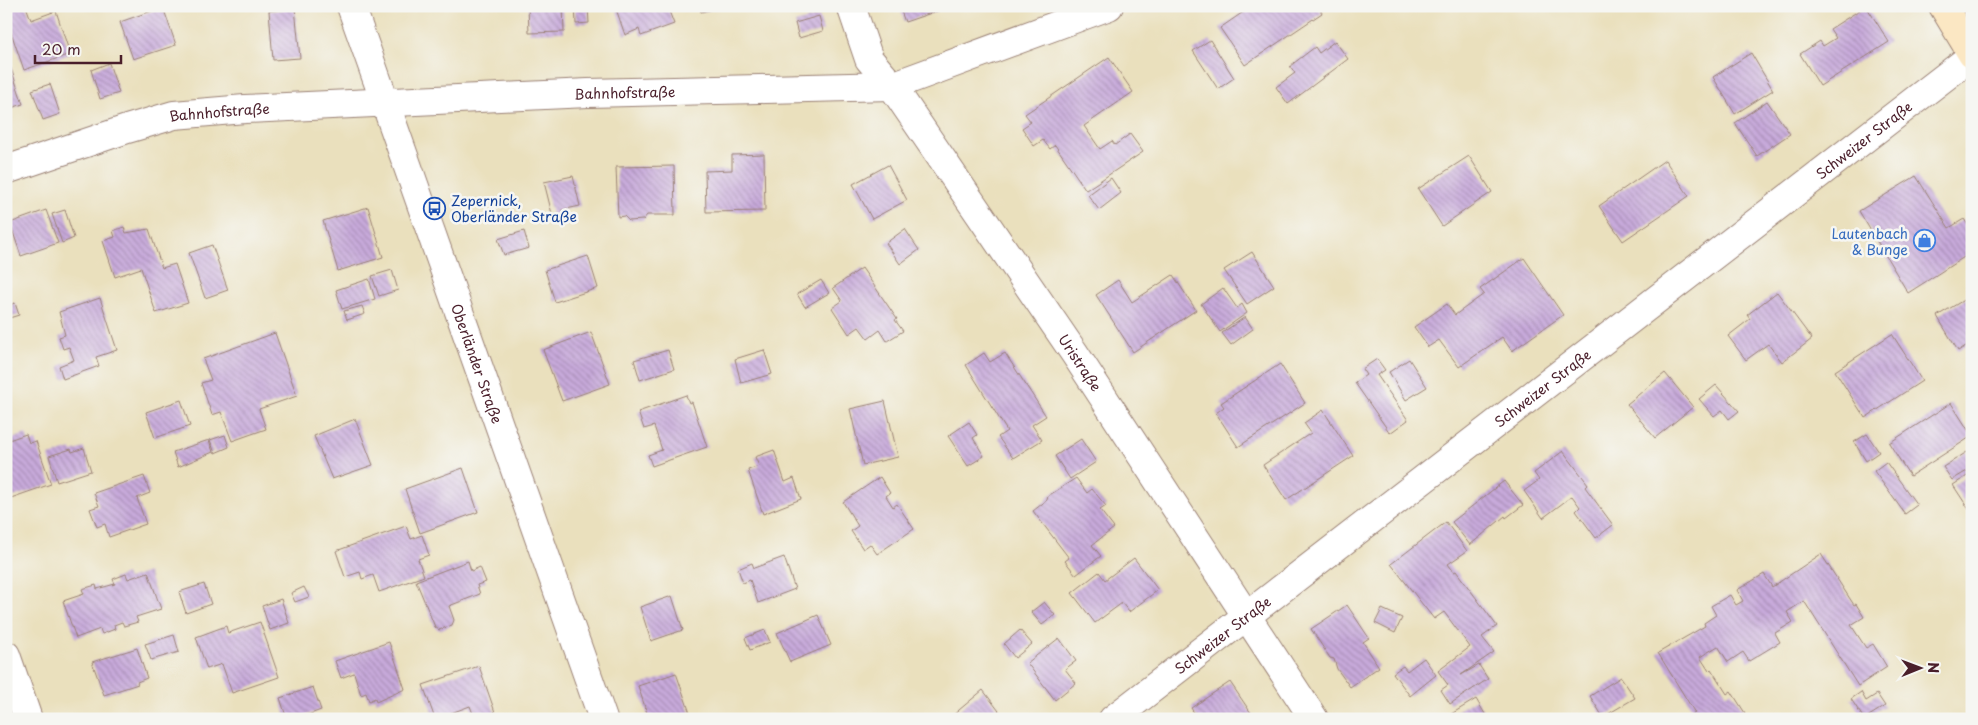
<svg xmlns="http://www.w3.org/2000/svg" width="1978" height="725" viewBox="0 0 1978 725" font-family="'Playpen Sans',sans-serif">
<defs>
<pattern id="building-back-hatch" width="6" height="6" patternUnits="userSpaceOnUse" patternTransform="scale(1.25)"><rect width="6" height="6" fill="#c8aadb"/><path d="M-1 5l2 2M0 0l6 6M5-1l2 2" fill="none" stroke="#a48ab2"/></pattern>
</defs>
<rect width="100%" height="100%" fill="#f6f6f2"/>
<filter id="ink" filterUnits="userSpaceOnUse"><feTurbulence type="fractalNoise" baseFrequency=".02" numOctaves="2"/><feDisplacementMap in="SourceGraphic" scale="10" xChannelSelector="R" yChannelSelector="G"/><feConvolveMatrix kernelMatrix="1 2 1 2 8 2 1 2 1" color-interpolation-filters="sRGB"/></filter>
<filter id="wash" filterUnits="userSpaceOnUse"><feTurbulence type="fractalNoise" baseFrequency=".0096" numOctaves="4" result="noise"/><feDisplacementMap in="SourceGraphic" scale="20" xChannelSelector="R" yChannelSelector="G"/><feGaussianBlur stdDeviation="1.12" result="paint"/><feColorMatrix in="noise" values="0 0 0 0 0 0 0 0 0 0 0 0 0 0 0 0 0 1.4 0 .05"/><feComposite in="paint" operator="in"/></filter>
<g filter="url(#wash)">
<rect width="100%" height="100%" fill="#eae0bd"/>
<g id="blocks">
<g fill="url(#building-back-hatch)">
<path d="M6 6H26L31 20 56 11 70 54 24 70 6 18Z"/>
<path d="M528 6H563L564 32 529 33Z"/>
<path d="M575 6H588L589 23 576 24Z"/>
<path d="M615 6H667L674 24 641 36 639 29 625 35Z"/>
<path d="M699 6H716L717 8 701 12Z"/>
<path d="M899 6H949V7L905 22Z"/>
<path d="M1252 6H1318L1322 13 1245 65 1220 28Z"/>
<path d="M1866 6 1889 42 1820 86 1800 54 1820 41 1823 46 1836 38 1830 29Z"/>
<path d="M163 7 176 45 133 59 120 22Z"/>
<path d="M295 8 300 58 273 60 269 11Z"/>
<path d="M819 16 823 31 799 38 795 23Z"/>
<path d="M1210 40 1234 78 1218 89 1193 51Z"/>
<path d="M1335 41 1348 59 1288 104 1276 87 1295 73 1290 66 1315 47 1319 53Z"/>
<path d="M1751 53 1773 90 1735 114 1713 77Z"/>
<path d="M6 54 23 104 6 110Z"/>
<path d="M1109 57 1133 92 1084 126 1100 149 1112 141 1115 145 1130 134 1143 152 1086 190 1055 145 1050 149 1043 140 1034 146 1022 128 1031 122 1025 114Z"/>
<path d="M109 63 119 93 100 99 91 70Z"/>
<path d="M50 84 60 114 43 120 32 90Z"/>
<path d="M1767 101 1790 134 1757 156 1735 123Z"/>
<path d="M764 154 765 211 706 212 705 171 732 170V155Z"/>
<path d="M1469 156 1492 192 1442 226 1418 189Z"/>
<path d="M1665 160 1689 196 1623 241 1599 206Z"/>
<path d="M888 165 907 200 872 219 853 184Z"/>
<path d="M674 166 675 215H647L643 220 629 221 624 216 618 217 616 167Z"/>
<path d="M573 176 580 206 562 210 563 215 553 218 544 182Z"/>
<path d="M1916 176 1949 228 1964 219 1972 231V252L1908 293 1859 211Z"/>
<path d="M1111 178 1121 193 1099 210 1088 195Z"/>
<path d="M368 207 383 257 338 271 323 221Z"/>
<path d="M46 210 58 243 21 256 10 223Z"/>
<path d="M65 210 74 238 62 243 52 214Z"/>
<path d="M124 227 126 233 149 229 162 268 175 264 188 303 156 313 141 268 115 277 103 241 115 237 113 231Z"/>
<path d="M905 229 919 250 900 264 886 243Z"/>
<path d="M524 231 529 248 504 255 498 239Z"/>
<path d="M212 245 228 290 205 298 189 253Z"/>
<path d="M1252 252 1274 286 1247 304 1224 270Z"/>
<path d="M588 256 598 288 555 302 545 270Z"/>
<path d="M1524 258 1563 315 1512 351 1502 337 1459 367 1439 340 1428 347 1414 327 1447 304 1455 315 1484 294 1480 289Z"/>
<path d="M862 268 897 319 895 320 903 331 887 341 880 330 868 339 859 327 849 334 832 308 842 301 833 288Z"/>
<path d="M392 270 398 290 379 296 372 276Z"/>
<path d="M1173 275 1196 310 1133 352 1096 295 1118 280 1132 302Z"/>
<path d="M369 279 375 299 342 309 336 290Z"/>
<path d="M821 280 829 293 805 307 797 294Z"/>
<path d="M1223 288 1237 308 1242 304 1247 313 1220 332 1201 304Z"/>
<path d="M1777 292 1812 339 1782 362 1768 344 1746 360 1728 336 1750 319 1747 315Z"/>
<path d="M1972 295V342L1958 351 1937 316Z"/>
<path d="M100 298 117 350 96 357 99 366 63 379 59 366 74 360 69 347 63 349 59 337 65 335 59 312Z"/>
<path d="M15 303 19 315 6 319V306Z"/>
<path d="M362 306 365 314 347 320 344 311Z"/>
<path d="M1245 317 1253 329 1231 345 1222 333Z"/>
<path d="M591 332 610 384 562 401 543 350Z"/>
<path d="M275 333 297 396 259 409 266 429 232 441 221 412 212 415 201 383 211 380 203 359Z"/>
<path d="M1892 334 1922 381 1865 418 1835 371Z"/>
<path d="M668 350 674 369 640 380 634 360Z"/>
<path d="M764 350 772 374 741 383 735 359Z"/>
<path d="M984 353 990 362 1005 353 1046 416 1032 425 1042 440 1013 458 998 437 1007 431 966 365Z"/>
<path d="M1377 359 1385 370 1377 375 1408 420 1390 433 1355 383 1366 375 1362 369Z"/>
<path d="M1409 359 1427 387 1406 400 1389 372Z"/>
<path d="M1280 364 1305 403 1238 447 1216 413 1224 407 1221 403Z"/>
<path d="M1665 373 1693 407 1655 438 1627 404Z"/>
<path d="M1716 385 1739 411 1729 419 1722 410 1714 416 1699 399Z"/>
<path d="M686 395 689 403 692 402 707 447 652 466 648 455 662 450 654 426 644 429 638 412Z"/>
<path d="M181 400 190 426 155 438 146 412Z"/>
<path d="M885 401 898 457 863 465 850 409Z"/>
<path d="M1951 403 1972 436 1910 476 1889 443Z"/>
<path d="M1323 410 1353 456 1286 500 1263 465 1311 433 1304 423Z"/>
<path d="M355 419 373 465 332 479 314 436Z"/>
<path d="M969 422 977 435 973 438 984 456 968 466 948 436Z"/>
<path d="M26 434 29 443 36 441 51 484 8 499 6 493V441Z"/>
<path d="M1867 434 1879 452 1866 461 1854 442Z"/>
<path d="M225 435 229 447 215 453 210 440Z"/>
<path d="M1081 439 1096 462 1070 479 1055 456Z"/>
<path d="M209 440 213 452 178 467 173 452Z"/>
<path d="M84 448 91 471 57 482 49 456 71 449 72 452Z"/>
<path d="M774 450 785 482 794 478 801 499 763 514 748 470 759 466 755 457Z"/>
<path d="M1563 451 1588 484 1585 487 1613 525 1596 538 1576 511 1580 507 1572 496 1543 518 1524 491 1539 480 1534 473Z"/>
<path d="M1967 452 1972 460V468L1952 480 1943 467Z"/>
<path d="M1886 462 1917 505 1905 514 1874 471Z"/>
<path d="M463 468 478 512 420 533 405 489Z"/>
<path d="M1972 473V514L1953 485Z"/>
<path d="M144 476 150 493 137 498 146 524 109 537 105 524 97 527 90 509 99 506 94 493Z"/>
<path d="M880 477 890 493 886 496 893 507 897 504 914 529 877 554 870 544 863 549 851 531 858 526 843 502Z"/>
<path d="M1076 478 1087 493 1092 489 1106 506 1100 510 1114 528 1092 545 1101 556 1076 575 1065 561 1069 558 1033 511 1047 500 1048 496Z"/>
<path d="M1504 481 1523 505 1506 518 1505 516 1470 545 1452 522Z"/>
<path d="M1446 522 1467 551 1448 564 1454 572 1456 571 1497 626 1482 637 1494 652 1461 675 1479 665 1488 679 1450 704 1441 690 1448 685 1438 671 1470 647 1444 612 1434 619 1391 564Z"/>
<path d="M406 526 411 539 422 535 429 555 418 559 424 576 379 592 373 575 362 579 360 572 345 577 336 551Z"/>
<path d="M1821 554 1854 605 1856 604 1864 617 1851 625 1866 648 1873 644 1887 667 1858 686 1804 601 1787 612 1793 622 1775 633 1780 642 1749 661 1743 652 1728 662 1718 646 1700 657 1709 671 1711 669 1727 694 1731 691 1745 713 1741 716 1743 719H1692L1690 716 1695 713 1658 653 1705 626 1704 623 1716 615 1711 606 1730 595 1736 605 1743 601 1737 590 1764 574 1772 587Z"/>
<path d="M784 557 795 589 758 603 750 580 743 583 738 569 752 563 754 568Z"/>
<path d="M1134 558 1158 590 1129 612 1122 603 1095 623 1072 593 1099 572 1105 580Z"/>
<path d="M468 561 471 571 480 567 486 582 477 585 480 594 449 606 454 620 452 625 439 630 435 627 416 581Z"/>
<path d="M148 572 161 609 136 617 138 622 124 626 122 622 114 625 115 629 102 634 100 629 76 638 63 601 84 594 82 589 96 585 97 589 115 584 113 579 126 574 128 579Z"/>
<path d="M204 584 211 604 186 613 179 592Z"/>
<path d="M304 587 309 597 295 602 291 593Z"/>
<path d="M672 596 683 630 651 641 640 607Z"/>
<path d="M281 599 289 623 270 630 262 606Z"/>
<path d="M1044 602 1055 615 1042 625 1031 612Z"/>
<path d="M1347 605 1369 638 1363 642 1379 667 1350 687 1337 669 1334 659 1330 658 1311 629Z"/>
<path d="M1382 609 1402 618 1395 633 1375 623Z"/>
<path d="M818 615 831 645 790 662 777 633Z"/>
<path d="M260 622 279 677 232 693 222 664 207 669 196 637 226 626 228 633Z"/>
<path d="M765 630 770 642 750 650 745 638Z"/>
<path d="M1020 630 1032 644 1015 658 1004 644Z"/>
<path d="M174 635 179 652 151 660 145 644Z"/>
<path d="M1059 638 1076 661 1065 669 1076 683 1055 700 1027 663Z"/>
<path d="M389 642 405 689 376 702 375 698 369 701 366 693 361 695 354 673 341 678 335 661Z"/>
<path d="M137 648 147 678 137 682 138 684 104 695 92 662Z"/>
<path d="M1424 658 1436 675 1410 696 1393 673 1403 666 1407 671Z"/>
<path d="M479 666 496 715 484 719H475L470 706 435 719 423 685Z"/>
<path d="M676 673 692 719H649L638 686Z"/>
<path d="M1621 677 1635 698 1603 717 1590 696Z"/>
<path d="M1230 682 1253 716 1248 719H1198L1191 708Z"/>
<path d="M313 687 321 710 297 719H287L280 698Z"/>
<path d="M983 690 1005 719H949L959 710Z"/>
<path d="M1861 692 1866 701 1877 694 1885 706 1864 719 1851 699Z"/>
<path d="M1476 699 1488 719H1443Z"/>
</g>
</g>
</g>
<g filter="url(#ink)">
<use href="#blocks" fill-opacity="0" stroke="#9a8074" stroke-width="1"/>
<g fill="none" stroke-linecap="round" stroke-linejoin="round">
<defs>
<g id="minor">
<path id="s1" d="M351 6 603 719"/>
<path id="s2" d="M851 6 869 59 892 86 1075 354 1314 719"/>
<path id="s3" d="M6 170 127 129 174 115 245 109 588 93 892 86 1109 6"/>
<path d="M6 655 28 719"/>
<path id="s4" d="M1113 719 1972 56"/>
</g>
<path id="secondary" d="M1943 6 1972 54"/>
</defs>
<use href="#minor" stroke="#9a8074" stroke-width="30"/>
<use href="#secondary" stroke="#9a8074" stroke-width="30"/>
<use href="#minor" stroke="#fff" stroke-width="28"/>
<use href="#secondary" stroke="#fbe7c3" stroke-width="28"/>
</g>
</g>
<defs>
<symbol id="bus-ring" viewBox="-11 -11 22 22"><circle r="9.5" fill="#f6f6f2" stroke="#1a4fb4" stroke-width="1.5"/><path d="M-5-6H5V4H4V6H2V4H-2V6H-4V4H-5ZM-3.5-4V0h7V-4ZM-3.5 1.2v1.5H-2V1.2ZM2 1.2v1.5H3.5V1.2Z" fill="#1a4fb4"/></symbol>
<symbol id="shop-ring" viewBox="-11 -11 22 22"><circle r="9.5" fill="#f6f6f2" stroke="#3f7fe0" stroke-width="1.5"/><path d="M-5-2.5h2.3a2.7 3.5 0 0 1 5.4 0H5L5.5 6h-11ZM-1.5-2.5h3a1.5 2.3 0 0 0-3 0Z" fill="#3f7fe0"/></symbol>
</defs>
<g fill-rule="evenodd">
<use href="#bus-ring" x="422" y="196" width="25" height="25"/>
<use href="#shop-ring" x="1912" y="228" width="25" height="25"/>
</g>
<g text-anchor="middle" dominant-baseline="central" stroke-width="5" stroke-linejoin="round" paint-order="stroke">
<g font-size="14" fill="#4a1f2b" stroke="#f6f6f2">
<text stroke="none"><textPath href="#s3" startOffset="628">Bahnhofstraße</textPath></text>
<text stroke="none"><textPath href="#s3" startOffset="222">Bahnhofstraße</textPath></text>
<text stroke="none"><textPath href="#s4" startOffset="948">Schweizer Straße</textPath></text>
<text stroke="none"><textPath href="#s1" startOffset="379">Oberländer Straße</textPath></text>
<text stroke="none"><textPath href="#s2" startOffset="426">Uristraße</textPath></text>
<text stroke="none"><textPath href="#s4" startOffset="542">Schweizer Straße</textPath></text>
<text stroke="none"><textPath href="#s4" startOffset="138">Schweizer Straße</textPath></text>
</g>
<g font-size="14" fill="#164399" stroke="#f6f6f2" text-anchor="start">
<text x="451" y="200">Zepernick,<tspan x="451" dy="16">Oberländer Straße</tspan></text>
</g>
<g font-size="14" fill="#366cbe" stroke="#f6f6f2" text-anchor="end">
<text x="1908" y="233">Lautenbach<tspan x="1908" dy="16">&amp; Bunge</tspan></text>
</g>
</g>
<rect width="1978" height="725" fill="none" stroke="#f6f6f2" stroke-width="25"/>
<g transform="translate(1920 668) rotate(89)" stroke="#f6f6f2" stroke-width="4" paint-order="stroke">
<path d="M0-4L9 19L0 12L-9 19Z" fill="#4a1f2b"/>
<text y="-8" font-size="14" font-weight="bold" text-anchor="middle" fill="#4a1f2b">N</text>
</g>
<path d="M35 55v8h86v-8" fill="none" stroke="#4a1f2b" stroke-width="2.5"/>
<text x="42" y="55" font-size="15" fill="#4a1f2b" stroke="#f6f6f2" stroke-width="4" paint-order="stroke">20 m</text>
</svg>
